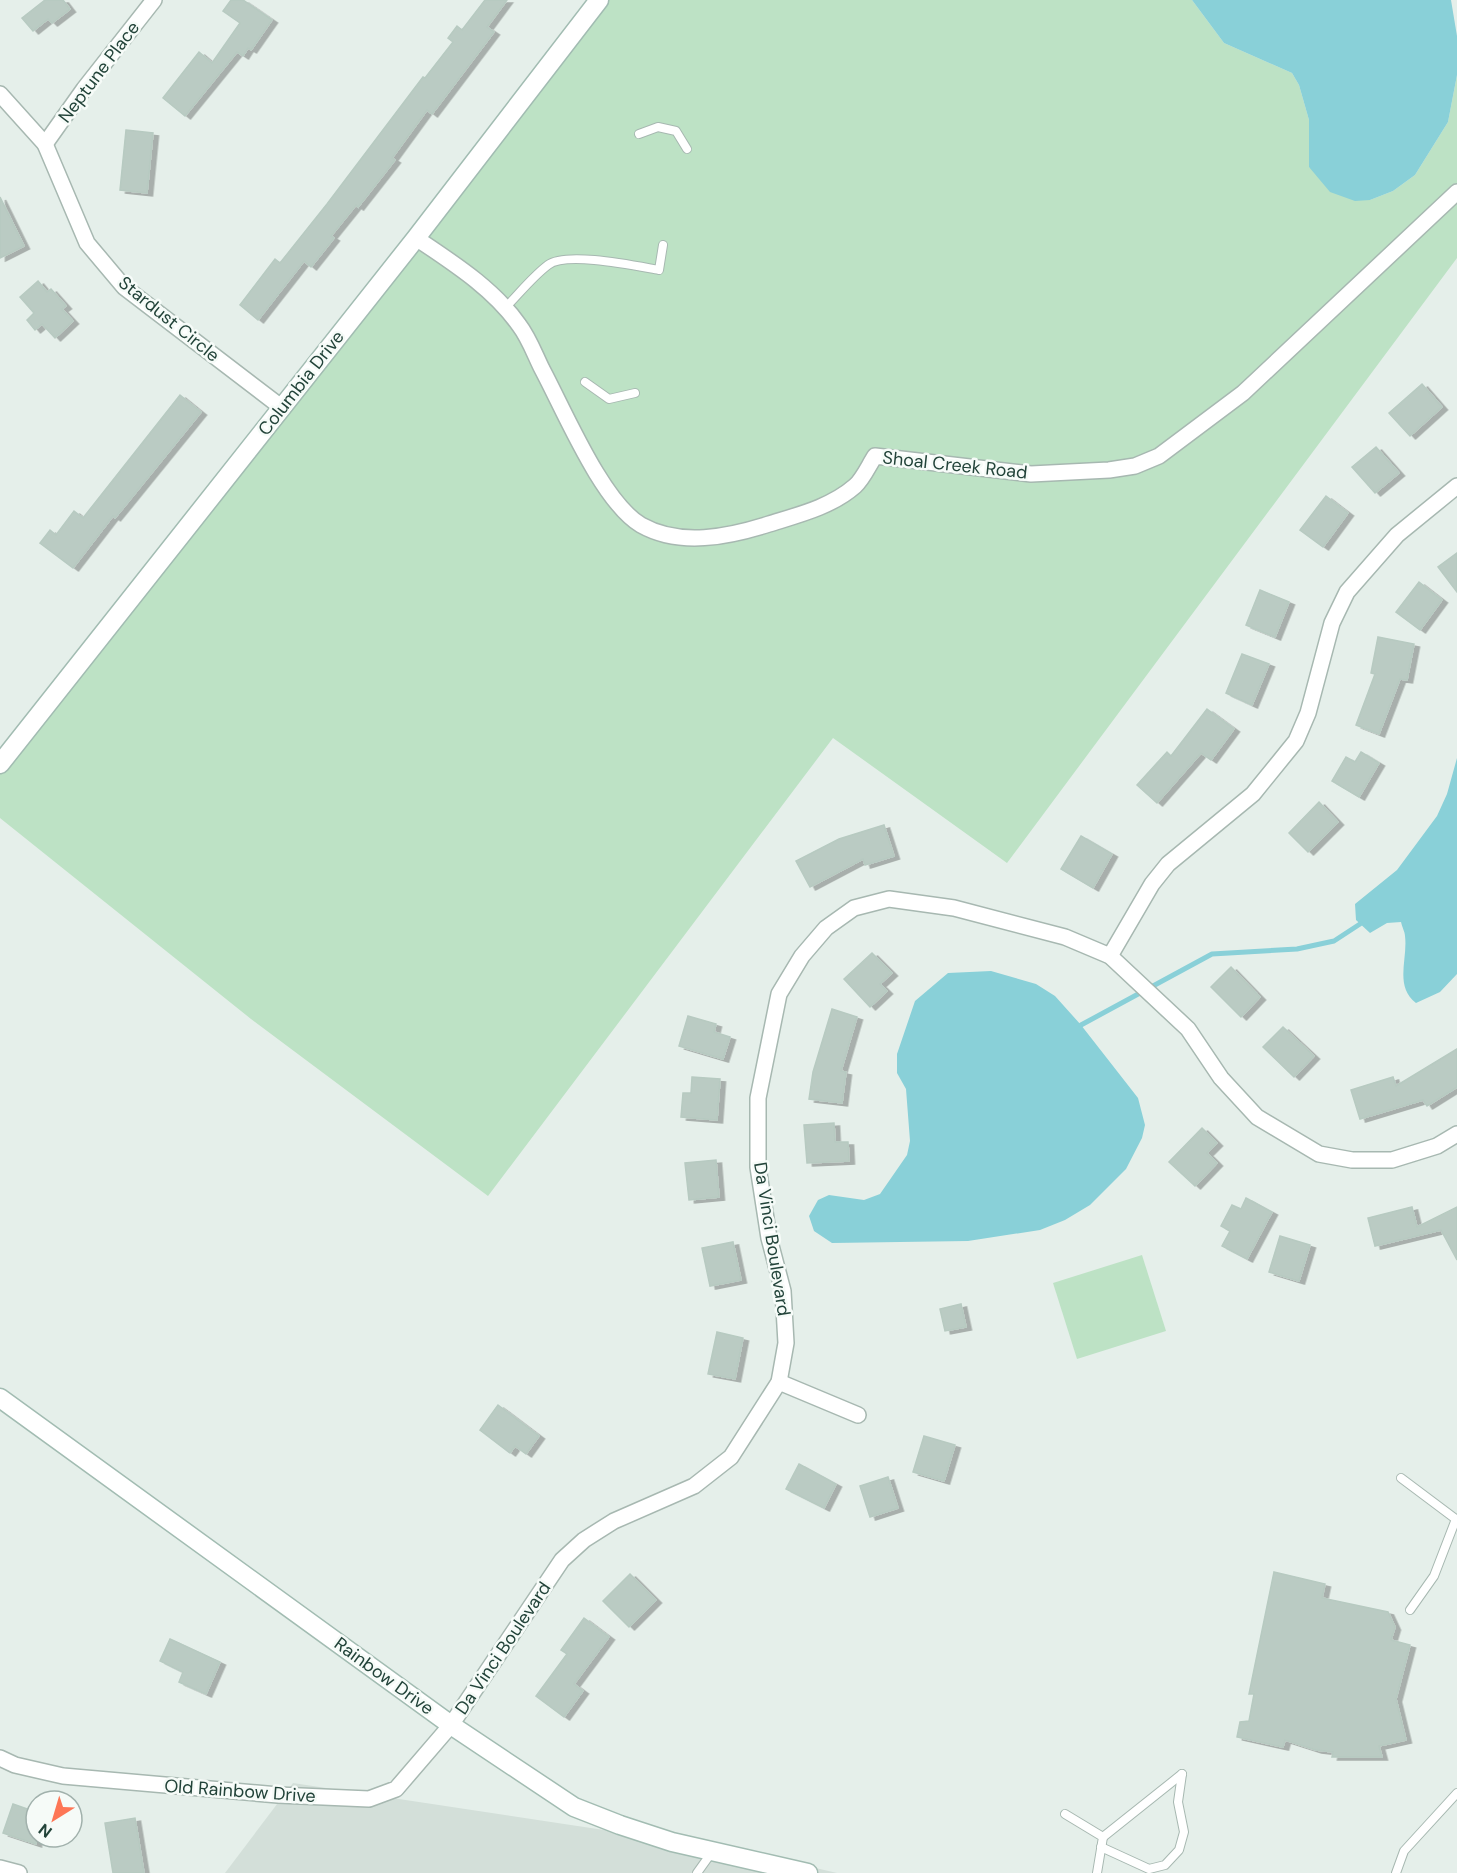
<svg xmlns="http://www.w3.org/2000/svg" width="1457" height="1873" viewBox="0 0 1457 1873" font-family="'DM Sans',sans-serif">
<defs>
<filter id="shadow"><feDropShadow dx="5.5" dy="3" stdDeviation="0" flood-color="#0004"/></filter>
</defs>
<rect width="100%" height="100%" fill="#e5efea"/>
<path fill="#d3dfd9" d="M293 1783 743 1851 837 1873H225Z"/>
<g fill="#bde2c5">
<path d="M601 0H1192L1224 43 1292 73 1299 85 1309 120V167L1370 200 1393 191 1415 175 1448 122 1457 75V258L1007 863 833 738 488 1196 251 1019 0 818V769L279 426 443 194Z"/>
<path d="M1142 1255 1166 1331 1077 1359 1053 1283Z"/>
</g>
<g fill="#89d0d8">
<path d="M1192 0H1451L1457 36V75L1448 122 1415 175 1393 191 1370 200 1355 201 1330 192 1309 167V120L1299 85 1292 73 1224 43Z"/>
<path d="M1457 758V974L1440 992 1416 1003C1394 986 1408 959 1405 936 1405 932 1402 927 1401 922L1387 923 1370 933 1356 920 1355 904 1397 870 1437 816 1447 794Z"/>
<path d="M991 971 1036 984 1055 996 1081 1025 1138 1098 1145 1125 1142 1138 1126 1169 1090 1205 1065 1220 1040 1230 968 1241 832 1243 814 1231 809 1216 818 1200 829 1195 864 1200 880 1194 907 1155 910 1141 906 1089 897 1073V1054L915 1001 948 973Z"/>
</g>
<g fill="none" stroke-linecap="round" stroke-linejoin="round">
<path stroke="#89d0d8" stroke-width="5" d="M1081 1025 1212 954 1297 949 1334 941 1360 924"/>
</g>
<g fill="#bacbc3" stroke="#b7cac1" stroke-width="1.5" filter="url(#shadow)">
<path d="M45 0H63L70 9 52 23 48 19 33 31 22 18Z"/>
<path d="M231 0H243L272 20 251 50 248 48 243 56 237 52 185 116 163 98 199 52 212 63 240 23 223 11Z"/>
<path d="M485 0H507L487 27 494 32 432 114 427 110 392 158 395 160 358 207 356 205 331 236 334 238 311 267 304 261 258 320 240 305 275 259 280 263 327 204 423 77 425 78 453 42 448 38 457 26 462 30Z"/>
<path d="M126 130 153 133 147 193 120 190Z"/>
<path d="M0 197 24 246 0 258Z"/>
<path d="M38 281 47 292 51 289 66 306 62 309 73 321 55 338 42 324 35 330 27 320 34 313 20 297Z"/>
<path d="M1422 384 1442 407 1410 436 1389 413Z"/>
<path d="M180 395 201 412 115 518 113 516 73 568 40 543 50 530 56 535 74 511 83 518Z"/>
<path d="M1376 447 1399 473 1375 493 1352 467Z"/>
<path d="M1326 496 1348 513 1323 547 1300 530Z"/>
<path d="M1457 553V592L1438 567Z"/>
<path d="M1419 582 1442 600 1420 630 1396 612Z"/>
<path d="M1260 590 1289 602 1275 637 1246 625Z"/>
<path d="M1378 637 1414 644 1407 680 1400 679 1379 734 1356 725 1375 674 1371 673Z"/>
<path d="M1242 654 1269 664 1252 705 1226 693Z"/>
<path d="M1207 709 1234 729 1211 760 1201 753 1157 803 1137 785 1167 752 1171 756Z"/>
<path d="M1361 752 1379 763 1359 797 1332 781 1346 757 1355 762Z"/>
<path d="M1319 802 1338 822 1308 852 1289 833Z"/>
<path d="M884 825 894 856 865 865 863 859 810 887 796 861 839 839Z"/>
<path d="M1081 836 1112 854 1093 888 1061 869Z"/>
<path d="M872 953 892 973 880 984 887 991 870 1007 844 979Z"/>
<path d="M1231 967 1260 997 1241 1017 1211 987Z"/>
<path d="M832 1009 857 1017 841 1071 846 1072 842 1103 809 1099 813 1072Z"/>
<path d="M688 1016 716 1024 714 1032 730 1037 723 1059 679 1046Z"/>
<path d="M1283 1027 1314 1056 1294 1077 1263 1047Z"/>
<path d="M1457 1049V1087L1427 1106 1423 1100 1360 1119 1351 1090 1393 1077 1396 1086Z"/>
<path d="M692 1077 720 1079 717 1120 681 1117 683 1093H691Z"/>
<path d="M834 1123 835 1142H848L849 1161 807 1163 804 1125Z"/>
<path d="M1202 1128 1217 1143 1207 1153 1217 1163 1195 1186 1169 1162Z"/>
<path d="M716 1160 719 1197 689 1200 685 1163Z"/>
<path d="M1246 1198 1272 1212 1247 1259 1222 1246 1230 1231 1221 1226 1232 1205 1241 1209Z"/>
<path d="M1412 1207 1417 1227 1457 1207V1260L1441 1230 1375 1246 1368 1218Z"/>
<path d="M1280 1236 1310 1245 1299 1281 1269 1272Z"/>
<path d="M733 1242 741 1280 710 1286 702 1248Z"/>
<path d="M961 1304 966 1327 945 1331 940 1309Z"/>
<path d="M717 1332 743 1338 735 1379 708 1374Z"/>
<path d="M498 1405 539 1436 526 1454 515 1446 510 1453 480 1430Z"/>
<path d="M924 1436 955 1445 944 1481 913 1472Z"/>
<path d="M799 1464 836 1484 824 1508 786 1489Z"/>
<path d="M888 1477 898 1508 870 1517 860 1486Z"/>
<path d="M1274 1572 1325 1584 1322 1598 1388 1612 1395 1627 1391 1640 1410 1645 1396 1699 1406 1740 1379 1746 1382 1757H1332L1333 1752 1316 1750 1285 1740 1283 1747 1237 1737 1240 1722 1249 1721 1254 1694H1249Z"/>
<path d="M630 1574 656 1600 629 1627 603 1601Z"/>
<path d="M584 1618 609 1637 574 1684 583 1691 564 1717 536 1696 567 1654 561 1650Z"/>
<path d="M170 1639 220 1662 206 1694 179 1682 183 1672 160 1661Z"/>
<path d="M13 1804 36 1812V1844L3 1833Z"/>
<path d="M135 1818 144 1873H113L105 1823Z"/>
</g>
<g fill="none" stroke-linecap="round" stroke-linejoin="round">
<defs>
<g id="lane">
<path d="M639 134 658 127 676 131 687 149"/>
<path d="M505 308C519 294 532 277 548 265 566 251 636 266 659 270L663 245"/>
<path d="M585 382 609 399 635 393"/>
<path d="M1401 1478 1457 1520"/>
<path d="M1410 1610 1434 1576 1456 1519"/>
<path d="M1065 1814 1103 1837 1097 1873"/>
<path d="M1103 1837 1182 1774"/>
<path d="M1101 1847 1149 1869 1165 1865 1179 1850 1184 1832 1178 1802 1182 1774"/>
<path d="M697 1873 712 1852"/>
<path d="M1396 1873 1404 1851 1457 1793"/>
</g>
<g id="street">
<path d="M0 94 45 144 87 243 124 287 281 407"/>
<path d="M45 144 84 89 154 0"/>
<path d="M416 238C453 263 493 288 519 325 529 338 535 355 542 369 564 410 602 502 641 525 680 547 728 537 769 524 798 515 831 507 855 486 863 479 869 465 875 456L1031 474 1109 470 1135 466 1159 456 1243 393 1457 192"/>
<path d="M1110 956 1152 884 1168 864 1253 794 1296 741 1308 713 1332 623 1347 592 1397 535 1457 486"/>
<path d="M779 1382 858 1415"/>
<path d="M0 1758 15 1765 63 1776 278 1795 369 1799 396 1789 451 1725 562 1560 584 1540 614 1521 694 1486 731 1457 779 1382 786 1343 783 1291 769 1238 758 1167V1098L779 994 802 956 826 928 854 908 889 899 954 908 1065 937 1110 956 1188 1029 1221 1078 1257 1117 1319 1154 1352 1160H1392L1437 1146 1457 1134"/>
<path d="M0 1868 19 1873"/>
</g>
<g id="secondary">
<path d="M0 764 416 238 599 0"/>
<path d="M0 1398 451 1725 574 1807 620 1825 672 1842 808 1873"/>
</g>
</defs>
<use href="#lane" stroke="#a7b8b1" stroke-width="10"/>
<use href="#street" stroke="#a7b8b1" stroke-width="18"/>
<use href="#secondary" stroke="#a2bcb2" stroke-width="21"/>
<use href="#lane" stroke="#fff" stroke-width="8"/>
<use href="#street" stroke="#fff" stroke-width="15"/>
<use href="#secondary" stroke="#fff" stroke-width="18"/>
</g>
<g text-anchor="middle" dominant-baseline="central" stroke-width="5" stroke-linejoin="round" paint-order="stroke">
<g font-size="18" fill="#224339" stroke="#f6fbf8">
<text transform="translate(99 72) rotate(-53)">Neptune Place</text>
<text transform="translate(169 319) rotate(39)">Stardust Circle</text>
<text transform="translate(301 383) rotate(-52)">Columbia Drive</text>
<text transform="translate(955 465) rotate(6)">Shoal Creek Road</text>
<text transform="translate(772 1239) rotate(81)">Da Vinci Boulevard</text>
<text transform="translate(503 1648) rotate(-56)">Da Vinci Boulevard</text>
<text transform="translate(384 1676) rotate(36)">Rainbow Drive</text>
<text transform="translate(240 1791) rotate(4)">Old Rainbow Drive</text>
</g>
</g>
<g transform="translate(54 1819) rotate(217)"><circle r="28" fill="#f6fbf8" stroke="#a1b1ac" stroke-width="1.5"/>
<path d="M0-4.5L10 22L0 15L-10 22Z" fill="#fd7656"/>
<text y="-9" font-size="16" font-weight="bold" text-anchor="middle" fill="#224339">N</text>
</g>
</svg>
